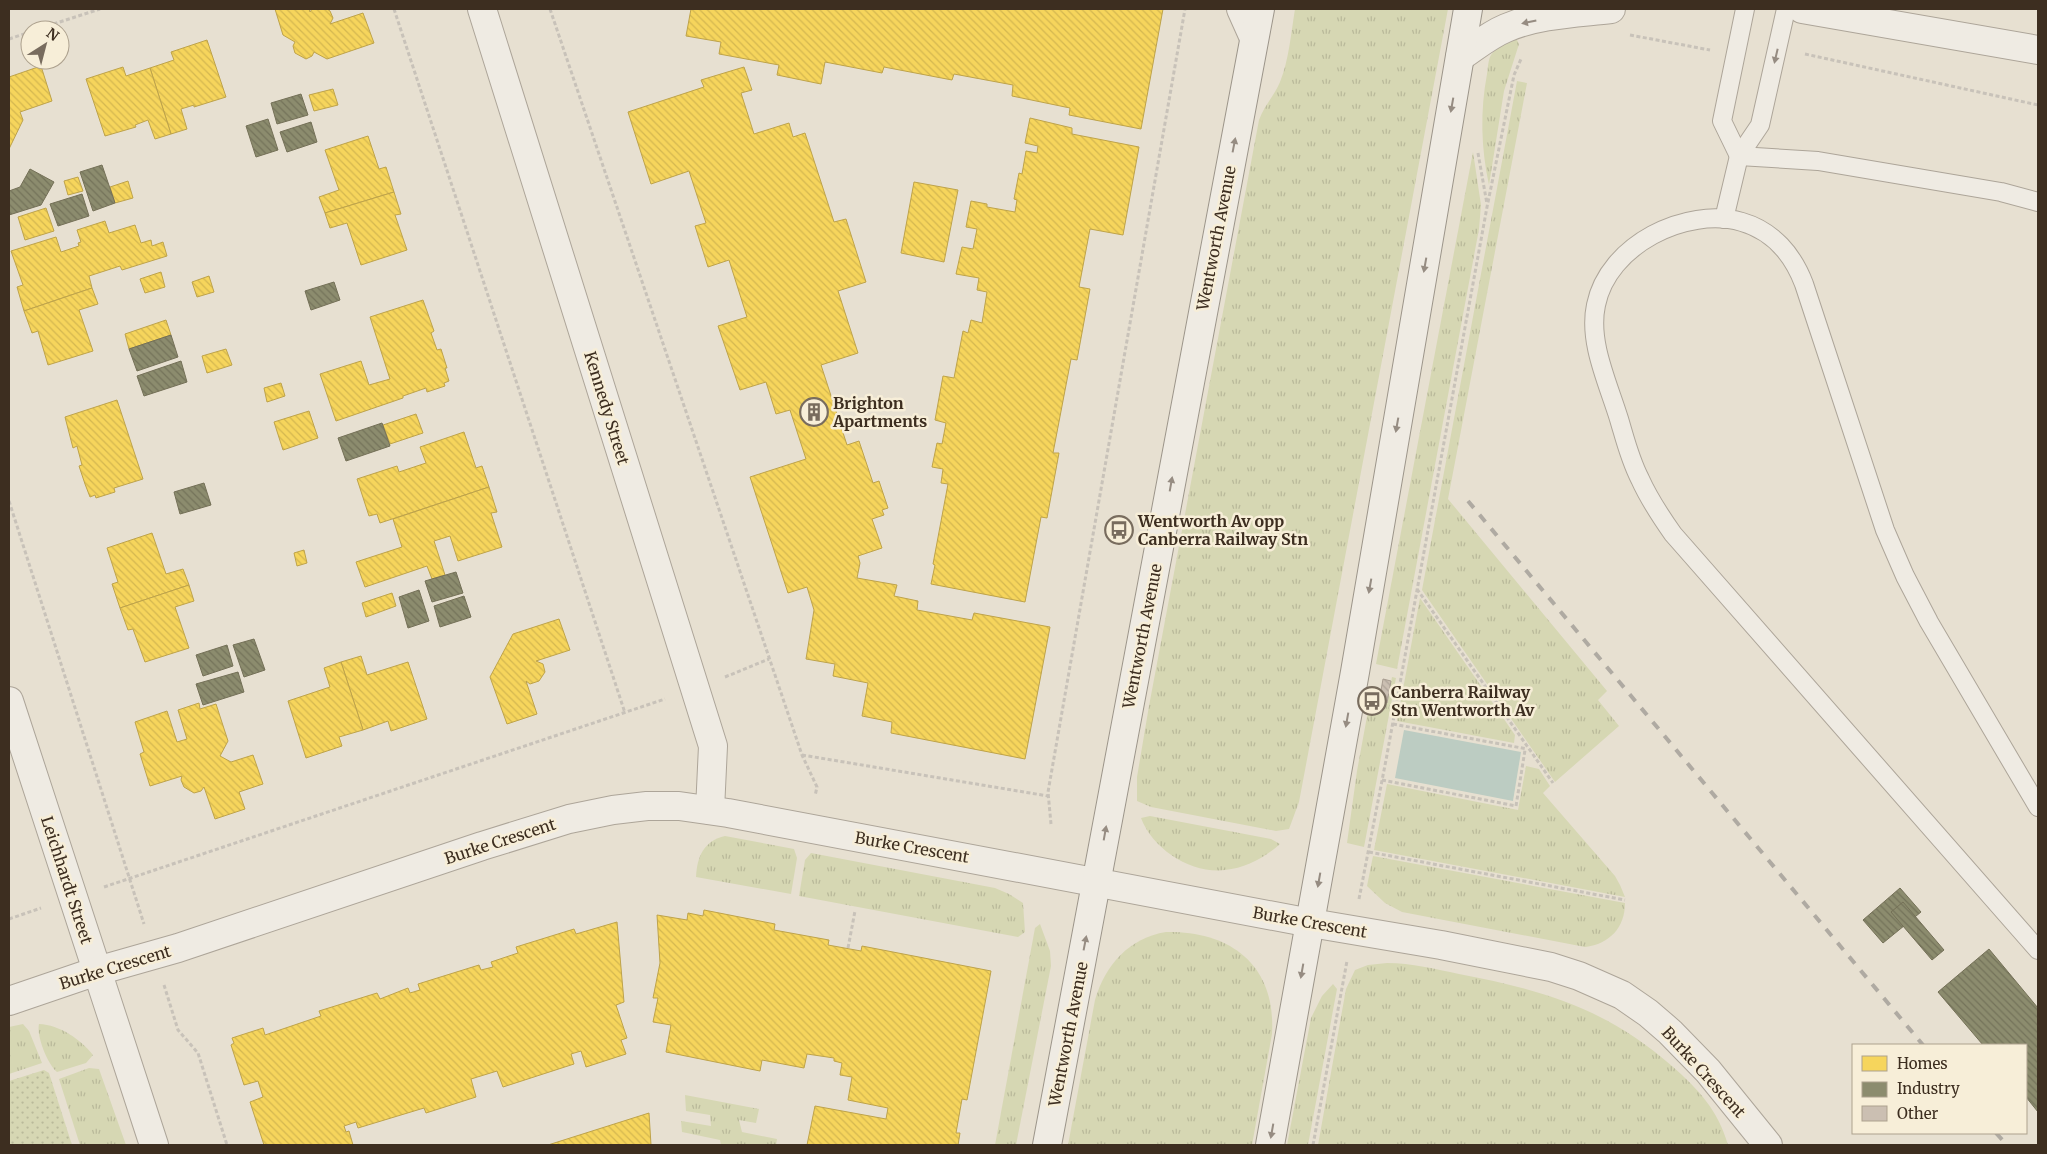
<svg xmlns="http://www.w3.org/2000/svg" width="2047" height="1154" viewBox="0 0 2047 1154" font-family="Merriweather,serif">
<defs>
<pattern id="grass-tufts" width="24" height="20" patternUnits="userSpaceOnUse" patternTransform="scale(1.25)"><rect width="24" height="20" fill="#d6d7b3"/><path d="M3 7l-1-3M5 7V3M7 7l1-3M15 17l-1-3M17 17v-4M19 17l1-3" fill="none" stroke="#b9b99a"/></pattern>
<pattern id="garden-dots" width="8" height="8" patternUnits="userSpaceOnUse" patternTransform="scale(1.25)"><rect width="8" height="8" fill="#d6d7b3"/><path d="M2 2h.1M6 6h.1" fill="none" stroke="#b9b99a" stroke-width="1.8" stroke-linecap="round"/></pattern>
<pattern id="homes-back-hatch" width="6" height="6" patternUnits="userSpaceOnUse" patternTransform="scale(1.25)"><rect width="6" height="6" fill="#f6d55c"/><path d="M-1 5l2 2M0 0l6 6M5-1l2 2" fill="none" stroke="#d4b750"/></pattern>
<pattern id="industry-back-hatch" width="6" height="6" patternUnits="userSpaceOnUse" patternTransform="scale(1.25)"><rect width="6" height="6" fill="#8c8c6e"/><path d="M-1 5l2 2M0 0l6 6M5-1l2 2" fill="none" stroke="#74735a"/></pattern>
<pattern id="building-back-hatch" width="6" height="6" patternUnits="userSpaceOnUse" patternTransform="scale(1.25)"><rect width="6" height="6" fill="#cbbfb2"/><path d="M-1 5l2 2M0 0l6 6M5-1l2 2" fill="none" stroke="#afa499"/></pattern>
</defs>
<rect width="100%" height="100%" fill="#e7e0d1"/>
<g fill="url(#grass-tufts)">
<path d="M1295 9H1448L1299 802 1289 829 1276 831 1151 807 1137 801V777L1149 706 1259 120C1264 106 1274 96 1280 82 1289 60 1291 33 1295 9Z"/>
<path d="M1516 38 1519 44 1504 91 1489 185C1481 148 1480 111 1487 74 1488 68 1488 60 1491 55 1497 46 1507 43 1516 38Z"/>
<path d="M1517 81 1527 83 1448 499 1607 691 1598 700 1619 726 1555 782 1422 590Z"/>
<path d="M1473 152 1481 205 1479 229 1397 669 1376 664Z"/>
<path d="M1420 598 1515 735 1514 743 1397 721Z"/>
<path d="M1392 677 1396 678 1364 847 1347 843 1357 771 1370 700 1387 703Z"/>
<path d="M1526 766 1539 769 1550 786 1543 793 1615 876 1620 885 1625 897 1374 850 1387 784 1518 810Z"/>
<path d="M1150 816 1271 839 1280 844C1264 858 1246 868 1225 870 1192 874 1153 850 1141 818Z"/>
<path d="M725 836 794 849 797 858 791 894 696 877C697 856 704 841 725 836Z"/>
<path d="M811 853 995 888 1009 894 1023 903 1025 932 1018 937 799 896 805 860Z"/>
<path d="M1373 856 1625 903C1625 927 1610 944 1585 947L1402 912 1385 903 1367 886Z"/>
<path d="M1040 924 1050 951 1051 966 1016 1145H995L1035 928Z"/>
<path d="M1166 932C1231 931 1276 965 1272 1034L1252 1145H1068L1095 1000C1105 965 1129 938 1166 932Z"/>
<path d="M1387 963C1412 963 1435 969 1459 974 1543 990 1605 1008 1672 1066 1699 1090 1718 1110 1728 1145H1318L1346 989 1355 970 1368 965Z"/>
<path d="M1333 984 1337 989 1308 1145H1287L1311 1018 1322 996Z"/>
<path d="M23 1024 29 1031 42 1063 9 1074V1027Z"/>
<path d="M39 1024C60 1025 80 1039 93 1055L86 1063 57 1072C48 1065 36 1036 39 1024Z"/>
<path d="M89 1068 99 1069 126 1145H80L59 1079Z"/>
<path d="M685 1095 759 1109 756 1123 739 1120 742 1132 777 1139 776 1145H721L720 1140 682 1132 681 1121 711 1126 710 1115 686 1111Z"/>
</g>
<path fill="url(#garden-dots)" d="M44 1070 49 1073 72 1145H9V1081Z"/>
<path fill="#bcccc2" d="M1404 730 1521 752 1513 801 1395 778Z"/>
<g fill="url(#homes-back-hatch)" stroke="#bea34a">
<path d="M275 9H309L310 12 312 9H327L330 11 333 18 330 24 363 13 374 43 327 59 314 52 312 56 306 59 295 53 293 46 295 42 283 35Z"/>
<path d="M691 9H1163L1141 129 1069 115 1070 108 1012 96 1013 85 954 74 952 80 884 67 882 73 825 62 821 84 777 75 779 65 719 54 721 42 686 36Z"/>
<path d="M207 40 226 97 194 107V105L181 109 187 129 171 134 150 68 174 60 171 52Z"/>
<path d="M41 66 52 101 20 112 23 120 9 149V77Z"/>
<path d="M123 67 126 76 150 68 171 134 155 139 148 120 135 125 136 127 105 136 86 79Z"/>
<path d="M744 67 752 90 741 93 754 134 789 123 793 137 805 133 834 222 846 219 866 282 838 291 858 353 821 365 847 445 859 441 873 483 879 481 888 508 882 510 884 515 872 519 882 548 858 556 860 563 857 578 897 585 894 596 918 601 917 610 972 620 974 613 1050 627 1025 759 891 733 892 722 862 716 868 683 833 676 835 664 806 659 814 610 807 587 788 593 750 477 806 459 790 410 776 414 766 382 740 390 718 326 747 317 729 260 708 267 695 226 706 223 689 171 651 184 628 112 704 87 701 80Z"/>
<path d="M333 89 338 105 314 111 309 95Z"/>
<path d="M1030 118 1072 128V134L1139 147 1123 235 1090 229 1079 287 1090 289 1077 360 1071 359 1053 453H1059L1047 518 1041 517 1025 602 931 584 935 565 933 564 948 484 941 483 943 469 932 467 937 443 942 444 946 423 935 420 943 376 954 378 963 331 968 333 971 320 982 323 987 292 977 290 979 278 956 274 962 247 973 249 977 229 966 227 971 201 987 204V207L1015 212 1017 200 1014 199 1019 173 1022 174 1026 151 1037 153 1038 146 1025 143Z"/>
<path d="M368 136 379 169 386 167 394 192 325 213 319 197 339 190 325 150Z"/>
<path d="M78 177 83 191 68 195 64 181Z"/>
<path d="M128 181 133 198 115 203 110 187Z"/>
<path d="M914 182 958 190 944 262 901 253Z"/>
<path d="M394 192 401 214 395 215 407 250 361 265 347 223 330 228 325 213Z"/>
<path d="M46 208 54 231 25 240 18 217Z"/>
<path d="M105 221 109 233 135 225 141 243 151 240 152 246 163 242 167 256 122 270 120 266 89 276 92 288 24 311 17 287 23 285 11 251 56 237 61 252 79 246 78 243 81 242 77 230Z"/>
<path d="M161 272 165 287 145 293 140 279Z"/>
<path d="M209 276 214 292 197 297 192 282Z"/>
<path d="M92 288 98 304 79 310 93 351 48 365 38 331 32 333 24 311Z"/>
<path d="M423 300 434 331 431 333 437 350 441 349 447 368H445L449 381 444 383 445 386 427 392 426 388 403 396V398L336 421 320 374 361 361 369 385 390 379 370 317Z"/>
<path d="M166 320 171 335 129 349 125 334Z"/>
<path d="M226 349 232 365 207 373 202 356Z"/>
<path d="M281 383 285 396 267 402 264 388Z"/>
<path d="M117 400 143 479 114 488 115 492 96 498 95 495 90 497 85 484 79 466 82 465 77 446 73 448 65 417Z"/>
<path d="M309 411 318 438 283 450 274 422Z"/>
<path d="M416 414 423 433 390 444 383 425Z"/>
<path d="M464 432 476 468 482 466 489 487 380 523 377 514 369 516 357 479 397 466 399 472 426 463 420 447Z"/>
<path d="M489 487 497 512 491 513 502 547 458 561 450 536 434 541 445 575 432 579 427 566 365 587 356 562 402 547 393 519Z"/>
<path d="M152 533 166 574 183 569 189 585 120 608 112 584 118 582 107 548Z"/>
<path d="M304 550 307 563 297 566 294 553Z"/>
<path d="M189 585 194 601 175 607 189 648 145 662 133 629 128 630 120 608Z"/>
<path d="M392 593 396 606 366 617 362 603Z"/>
<path d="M559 619 570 650 536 661 543 664 545 672 539 681 530 684 526 681 537 714 507 724 490 677 513 634Z"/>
<path d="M361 656 367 675 408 662 427 719 391 731 388 721 363 730 341 662Z"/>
<path d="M341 662 363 730 339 737 342 746 306 758 288 701 330 687 324 668Z"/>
<path d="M199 703 200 709 216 704 228 741 220 756 231 762 253 755 263 784 239 792 245 809 215 819 204 787 201 791 194 793 184 787 181 780 182 776 150 786 140 754 144 752 135 722 167 711 177 742 187 739 178 710Z"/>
<path d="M704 910 775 924 774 930 829 940 828 945 861 951 862 946 991 971 967 1100 962 1099 956 1133H960L958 1145H807L815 1106 886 1119 888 1108 848 1100 852 1077 840 1075 842 1063 834 1061V1058L807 1054 804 1068 762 1060 760 1071 666 1052 671 1025 653 1022 658 998H653L660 963 657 915 687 920 688 913 703 916Z"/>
<path d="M617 922 624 1002 616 1005 627 1038 621 1040 626 1054 586 1067 581 1051 571 1054 574 1064 503 1087 497 1071 471 1079 476 1097 426 1113 424 1108 358 1128 356 1122 344 1126 346 1132 349 1131 353 1145H264L250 1102 263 1097 258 1081 244 1085 231 1045 234 1043 232 1038 263 1028 265 1035 321 1016 319 1011 377 993 380 999 408 988 410 993 420 990 418 984 479 965 481 970 493 967 491 962 518 953 516 947 574 929 576 934Z"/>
<path d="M649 1113 651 1145H548Z"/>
</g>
<g fill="url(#industry-back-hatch)" stroke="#747057">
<path d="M301 94 308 115 277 124 271 103Z"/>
<path d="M268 119 278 150 256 157 246 126Z"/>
<path d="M311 122 317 142 287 152 280 132Z"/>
<path d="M102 165 115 203 93 211 80 172Z"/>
<path d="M30 169 54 182 41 205 9 215V191L20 187Z"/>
<path d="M82 194 89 216 58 226 50 204Z"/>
<path d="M334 282 340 300 311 310 305 291Z"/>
<path d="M171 335 178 357 137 371 129 349Z"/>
<path d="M181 361 187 382 144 396 137 376Z"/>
<path d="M382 423 390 446 346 461 338 438Z"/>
<path d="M204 483 211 505 180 514 174 492Z"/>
<path d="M456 572 463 593 432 602 425 581Z"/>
<path d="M419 590 429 621 408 628 399 597Z"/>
<path d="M464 596 471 617 440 627 434 606Z"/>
<path d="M254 639 265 670 244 677 233 645Z"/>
<path d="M227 645 233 666 203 676 196 655Z"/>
<path d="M238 672 244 692 203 705 196 684Z"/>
<path d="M1900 888 1921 912 1883 943 1863 920Z"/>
<path d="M1903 902 1944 950 1932 960 1891 912Z"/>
<path d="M1989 949 2038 1008V1112L2026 1097V1045H1983L1938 992Z"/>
</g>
<path fill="url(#building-back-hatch)" stroke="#a89c90" d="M1383 679 1391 681 1387 703 1379 702Z"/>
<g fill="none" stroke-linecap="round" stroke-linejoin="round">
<defs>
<g id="lane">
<path d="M1739 156 1818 161 2001 192 2038 202"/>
<path d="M1739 156 1722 121 1745 9"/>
<path d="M1724 219 1739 156 1760 125 1786 9"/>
<path d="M2038 807 1929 622 1905 576 1885 530 1804 284C1793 255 1773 231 1742 222 1686 206 1608 245 1596 305 1588 342 1608 383 1619 419 1625 439 1630 460 1640 479 1649 499 1661 517 1673 534L2038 950"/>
</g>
<g id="street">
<path d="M482 9 713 746 710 810"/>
<path d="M1241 9 1254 38"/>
<path d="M1802 9 2038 50"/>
<path d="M1460 57C1475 47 1489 35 1506 28 1538 14 1577 13 1611 9"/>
<path d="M9 701 154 1145"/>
<path d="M9 1001 97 971 178 948 482 846 569 819 613 810 647 806H679L728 813 1311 923 1441 945 1551 967 1579 976 1622 995 1648 1013 1670 1032 1708 1071 1768 1145"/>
</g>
<g id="secondary">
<path d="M1047 1145 1260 9"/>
<path d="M1270 1145 1355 672 1468 9"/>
</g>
</defs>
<use href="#lane" stroke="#ada599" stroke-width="20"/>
<use href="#street" stroke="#ada599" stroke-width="30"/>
<use href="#secondary" stroke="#9c958a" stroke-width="30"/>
<g stroke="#c8c2b9" stroke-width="3" stroke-dasharray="4 2.5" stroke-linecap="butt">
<path d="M394 9 625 713"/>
<path d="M550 9 802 755 817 787 815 796"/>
<path d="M35 30 100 9"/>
<path d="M1630 35 1710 50"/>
<path d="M9 39 30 32"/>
<path d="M1805 54 2038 105"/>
<path d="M1478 153 1487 204"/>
<path d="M9 501 144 924"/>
<path d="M1417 589 1553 783"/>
<path d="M725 677 769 659"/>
<path d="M1393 724 1527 749"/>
<path d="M802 755 1048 796"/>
<path d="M1382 780 1516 806 1525 750"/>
<path d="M1051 824 1048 792 1185 9"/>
<path d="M1369 852 1625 900"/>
<path d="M104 887 665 699"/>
<path d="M1359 899 1386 760 1487 207 1514 75 1521 59"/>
<path d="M9 919 41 908"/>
<path d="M848 948 855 911"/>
<path d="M164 985 178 1030 198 1053 227 1145"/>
<path d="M1313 1145 1347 961"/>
</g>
<use href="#lane" stroke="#efebe3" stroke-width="18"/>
<use href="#street" stroke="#efebe3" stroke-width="28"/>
<use href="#secondary" stroke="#efebe3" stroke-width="28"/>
<g stroke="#afaaa2" stroke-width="4" stroke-dasharray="9 9" stroke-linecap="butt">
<path d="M1468 501 1923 1045"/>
<path d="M1996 1133 2007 1145"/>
</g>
</g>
<defs><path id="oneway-solid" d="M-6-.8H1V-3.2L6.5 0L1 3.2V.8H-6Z" transform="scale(1.25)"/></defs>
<g fill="#968c82">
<use href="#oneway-solid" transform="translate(1529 22) rotate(168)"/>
<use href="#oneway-solid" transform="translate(1776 56) rotate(103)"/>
<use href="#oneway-solid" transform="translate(1452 105) rotate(100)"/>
<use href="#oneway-solid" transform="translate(1234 145) rotate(-79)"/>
<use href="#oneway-solid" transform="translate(1425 265) rotate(100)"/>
<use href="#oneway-solid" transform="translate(1397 425) rotate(100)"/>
<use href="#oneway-solid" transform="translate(1171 484) rotate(-80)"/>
<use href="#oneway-solid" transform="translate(1370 586) rotate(100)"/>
<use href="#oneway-solid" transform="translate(1347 720) rotate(100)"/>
<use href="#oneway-solid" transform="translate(1105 833) rotate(-80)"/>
<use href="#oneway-solid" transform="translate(1319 880) rotate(100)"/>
<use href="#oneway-solid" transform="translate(1085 943) rotate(-79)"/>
<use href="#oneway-solid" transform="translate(1302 971) rotate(100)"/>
<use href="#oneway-solid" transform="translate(1272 1131) rotate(100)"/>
</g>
<defs>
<symbol id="building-ring" viewBox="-11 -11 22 22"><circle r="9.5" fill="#f7eed8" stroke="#786c5e" stroke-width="1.5"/><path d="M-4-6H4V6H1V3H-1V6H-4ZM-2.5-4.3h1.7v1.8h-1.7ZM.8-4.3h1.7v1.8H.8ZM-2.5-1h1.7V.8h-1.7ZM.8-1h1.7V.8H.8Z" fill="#786c5e"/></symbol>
<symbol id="bus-ring" viewBox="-11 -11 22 22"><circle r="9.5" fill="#f7eed8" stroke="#786c5e" stroke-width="1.5"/><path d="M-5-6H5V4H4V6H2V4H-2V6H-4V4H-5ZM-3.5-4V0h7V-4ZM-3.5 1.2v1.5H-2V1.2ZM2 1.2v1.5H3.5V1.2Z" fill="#786c5e"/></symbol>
</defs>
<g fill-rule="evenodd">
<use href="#building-ring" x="798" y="396" width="32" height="32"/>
<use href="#bus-ring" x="1103" y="514" width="32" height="32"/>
<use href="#bus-ring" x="1356" y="685" width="32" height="32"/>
</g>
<g text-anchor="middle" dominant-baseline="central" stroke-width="5" stroke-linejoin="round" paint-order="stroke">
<g font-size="16" fill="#3d2e20" stroke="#f7eed8">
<text transform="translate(1216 238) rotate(-79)">Wentworth Avenue</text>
<text transform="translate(607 408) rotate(73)">Kennedy Street</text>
<text transform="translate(1142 636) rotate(-79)">Wentworth Avenue</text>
<text transform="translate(500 841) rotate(-18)">Burke Crescent</text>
<text transform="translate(912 847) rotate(10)">Burke Crescent</text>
<text transform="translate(67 880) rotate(72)">Leichhardt Street</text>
<text transform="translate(1310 922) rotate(10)">Burke Crescent</text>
<text transform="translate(115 967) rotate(-17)">Burke Crescent</text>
<text transform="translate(1068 1034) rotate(-79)">Wentworth Avenue</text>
<text transform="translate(1704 1072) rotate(48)">Burke Crescent</text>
</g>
<g font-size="16" font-weight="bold" fill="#3d2e20" stroke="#f7eed8" text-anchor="start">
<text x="833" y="403">Brighton<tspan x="833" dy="18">Apartments</tspan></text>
<text x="1138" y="521">Wentworth Av opp<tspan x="1138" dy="18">Canberra Railway Stn</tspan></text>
<text x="1391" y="692">Canberra Railway<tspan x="1391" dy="18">Stn Wentworth Av</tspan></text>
</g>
</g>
<rect width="2047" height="1154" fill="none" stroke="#3d2e20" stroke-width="20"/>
<rect x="1852" y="1044" width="175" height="90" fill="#f7eed8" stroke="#ada18e"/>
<rect x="1862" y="1056" width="25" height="15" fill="#f6d55c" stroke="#ada18e"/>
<text x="1897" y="1069" font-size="15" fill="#3d2e20">Homes</text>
<rect x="1862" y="1082" width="25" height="15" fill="#8c8c6e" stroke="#ada18e"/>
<text x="1897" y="1094" font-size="15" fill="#3d2e20">Industry</text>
<rect x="1862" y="1106" width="25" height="15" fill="#cbbfb2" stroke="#ada18e"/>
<text x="1897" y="1119" font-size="15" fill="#3d2e20">Other</text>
<g transform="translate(45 45) rotate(36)"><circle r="24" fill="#f7eed8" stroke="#ada18e"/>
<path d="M0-4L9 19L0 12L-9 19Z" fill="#786c5e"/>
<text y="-8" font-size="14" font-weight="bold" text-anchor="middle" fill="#3d2e20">N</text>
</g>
</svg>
